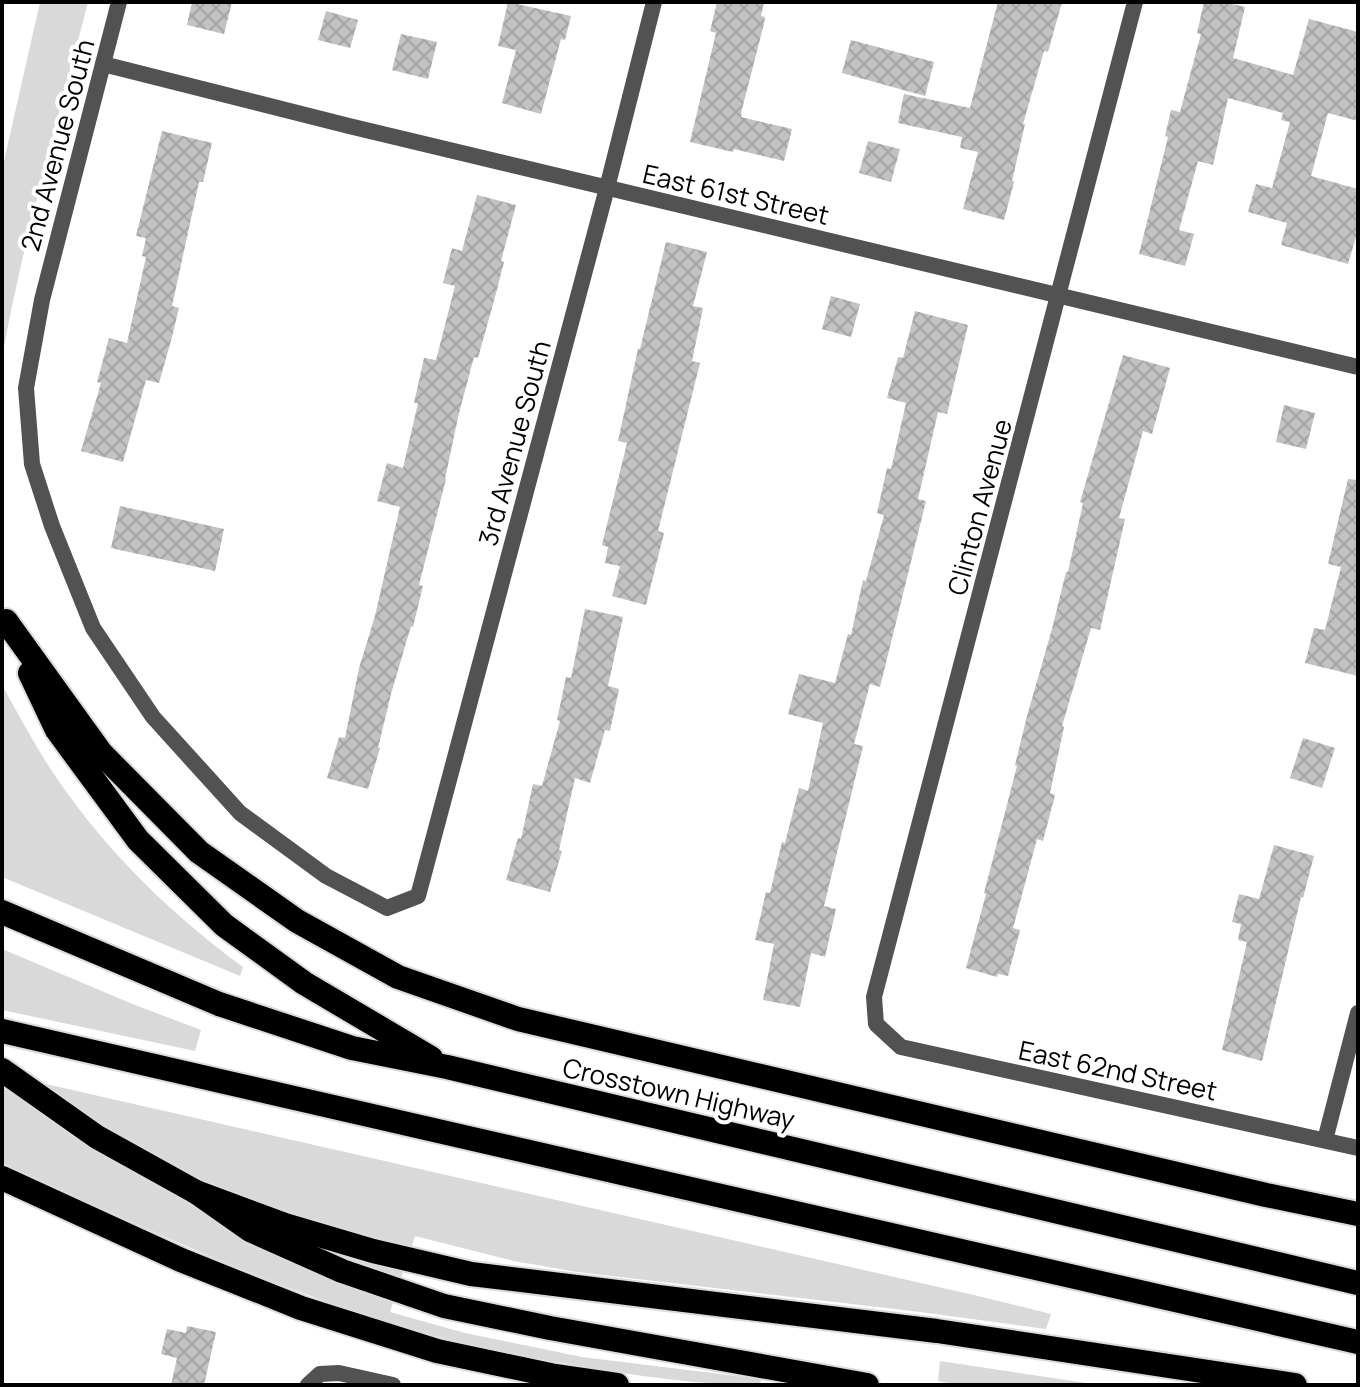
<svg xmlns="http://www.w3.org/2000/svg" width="1360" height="1387" viewBox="0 0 1360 1387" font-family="Manrope,sans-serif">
<defs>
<pattern id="building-cross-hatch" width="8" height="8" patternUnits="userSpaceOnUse" patternTransform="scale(2)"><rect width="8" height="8" fill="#c2c2c2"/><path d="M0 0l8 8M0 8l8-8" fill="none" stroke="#a5a5a5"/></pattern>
</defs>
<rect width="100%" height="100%" fill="#fff"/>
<g fill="#d9d9d9">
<path d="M40 2H88C58 120 24 237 2 357V170Z"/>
<path d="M2 685C20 717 37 750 58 780 108 853 172 915 243 967L240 976 2 877Z"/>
<path d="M2 949 135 1005 201 1030 195 1051 2 1010Z"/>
<path d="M2 1074 978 1296 1051 1314 1046 1329 920 1312 577 1272 514 1261 415 1236 390 1312 465 1333 582 1357 761 1379 760 1385C699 1385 639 1376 579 1366 528 1357 474 1347 424 1333 278 1292 140 1226 2 1163Z"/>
<path d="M940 1361 1100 1385H959L938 1381Z"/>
</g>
<g fill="url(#building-cross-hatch)">
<path d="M192 2H232L224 34 187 25Z"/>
<path d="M508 2 571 16 565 40 561 39 541 114 502 103 516 50 498 46Z"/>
<path d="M717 2H764L761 16 765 17 764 24 741 113 742 114 741 117 792 129 784 161 734 149 733 152 690 142 716 33 710 31Z"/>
<path d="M998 2H1062L1048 52 1044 51 1023 124H1025L1012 181 1014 182 1004 220 963 209 978 152 960 148 962 137 898 123 904 94 970 108Z"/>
<path d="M1204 2H1223L1245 7 1233 58 1293 75 1309 19 1358 32V121L1328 113 1311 176 1358 189V230L1348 264 1281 245 1287 223 1248 212 1256 184 1272 188 1290 122 1281 120 1283 113 1228 98 1213 165 1198 161 1179 230 1194 234 1185 266 1139 254 1168 137 1165 136 1171 110 1180 112 1201 34 1197 33Z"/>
<path d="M326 11 358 20 350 48 318 40Z"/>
<path d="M401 34 437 42 428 79 392 70Z"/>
<path d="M851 40 934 62 925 96 842 73Z"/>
<path d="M162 131 212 143 203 182H199L196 196 172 306 179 308 172 337 159 383 146 380 123 462 81 451 101 383 97 382 109 338 127 343 146 257 142 256 146 238 136 236Z"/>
<path d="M868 141 900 149 891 182 859 173Z"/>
<path d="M477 195 516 205 501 261 504 262 495 297 478 358 474 357 459 413 445 479H446L419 585 423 586 413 627 411 626 391 694 378 748H380L368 789 327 778 339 737 345 738 359 668 375 616 400 507 377 501 387 463 403 468 418 403H414L424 358 436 360 455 286 443 283 452 248 462 251Z"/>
<path d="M666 242 707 252 693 306 703 308 692 361 700 363 658 531 664 533 646 605 612 596 620 566 605 563 608 547 602 545 627 443 618 441 638 349H640Z"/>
<path d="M831 296 860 304 851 337 822 329Z"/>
<path d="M915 311 968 325 947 414 938 412 918 499 926 501 880 687 870 684 854 744 863 746 824 906 836 909 825 957 811 953 800 1007 763 1000 774 944 755 940 766 892 770 893 782 842 785 843 799 788 808 791 823 723 788 714 799 674 835 683 848 634 851 635 863 580 866 581 884 515 877 513 887 468 891 469 906 403 887 398 898 357 903 358Z"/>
<path d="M1123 355 1170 368 1152 434 1143 431 1119 518 1125 519 1100 630 1091 628 1062 726 1064 727 1050 793 1055 795 1043 841 1037 839 1013 928 1020 930 1008 976 998 974 997 977 966 968 986 894 984 893 1017 766 1015 765 1027 716 1052 629 1066 572H1068L1083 503 1080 502Z"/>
<path d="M1284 405 1315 413 1306 449 1276 442Z"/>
<path d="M1348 479 1358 480V676L1305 663 1314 628 1325 630 1341 567 1328 564Z"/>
<path d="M120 506 224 529 215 571 111 548Z"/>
<path d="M585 609 623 617 608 686 619 689 610 731 605 730 590 783 575 778 559 850 562 851 550 892 506 880 518 838 521 839 533 784 542 786 560 721 557 720 566 677 571 678Z"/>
<path d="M1303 738 1335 748 1322 788 1290 778Z"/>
<path d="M1274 845 1314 856 1303 898 1301 897 1262 1061 1222 1050 1247 942 1238 940 1241 924 1232 922 1239 894 1259 899Z"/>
<path d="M187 1326 216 1332 204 1385H171L177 1358 161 1354 167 1329 186 1333Z"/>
</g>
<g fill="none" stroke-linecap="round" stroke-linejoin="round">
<defs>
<g id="motorway">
<path d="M6 621 101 753 199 852 297 921 398 977 518 1019 1266 1195 1358 1214"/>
<path d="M30 673 57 730 138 840 224 925 304 983 431 1058"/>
<path d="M2 912 219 1004 352 1048 447 1067 1358 1283"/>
<path d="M2 1031 1358 1342"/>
<path d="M2 1070 97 1137 196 1192 250 1230 342 1271 444 1306 550 1328 867 1385"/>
<path d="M2 1178 181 1260 301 1308 437 1351 555 1376 617 1385"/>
<path d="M196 1192 285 1225 373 1251 471 1274 937 1331 1295 1385"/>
</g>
</defs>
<use href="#motorway" stroke="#dbdbdb" stroke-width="28"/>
<g stroke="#525252" stroke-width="16">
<path d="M119 2 42 300 26 388 32 464 52 526 93 628 153 717 240 813 326 876 387 908 418 896 607 188 654 2"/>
<path d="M1135 2 874 997 876 1024 901 1047 1358 1148"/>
<path d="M103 64 349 126 1358 367"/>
<path d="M1325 1140 1358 1013"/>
<path d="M308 1385 320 1374 339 1373 393 1385"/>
</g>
<use href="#motorway" stroke="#000" stroke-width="24"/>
</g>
<g text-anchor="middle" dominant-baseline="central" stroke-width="8" stroke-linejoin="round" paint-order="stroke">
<g font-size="26" fill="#000" stroke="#fff">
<text transform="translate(57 145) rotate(-75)">2nd Avenue South</text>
<text transform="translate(736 194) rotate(13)">East 61st Street</text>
<text transform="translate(514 443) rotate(-75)">3rd Avenue South</text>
<text transform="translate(979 507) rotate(-75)">Clinton Avenue</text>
<text transform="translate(1118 1070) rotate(12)">East 62nd Street</text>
<text transform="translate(679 1093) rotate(13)">Crosstown Highway</text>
</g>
</g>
<rect width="1360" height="1387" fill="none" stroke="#000000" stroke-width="8"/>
</svg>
